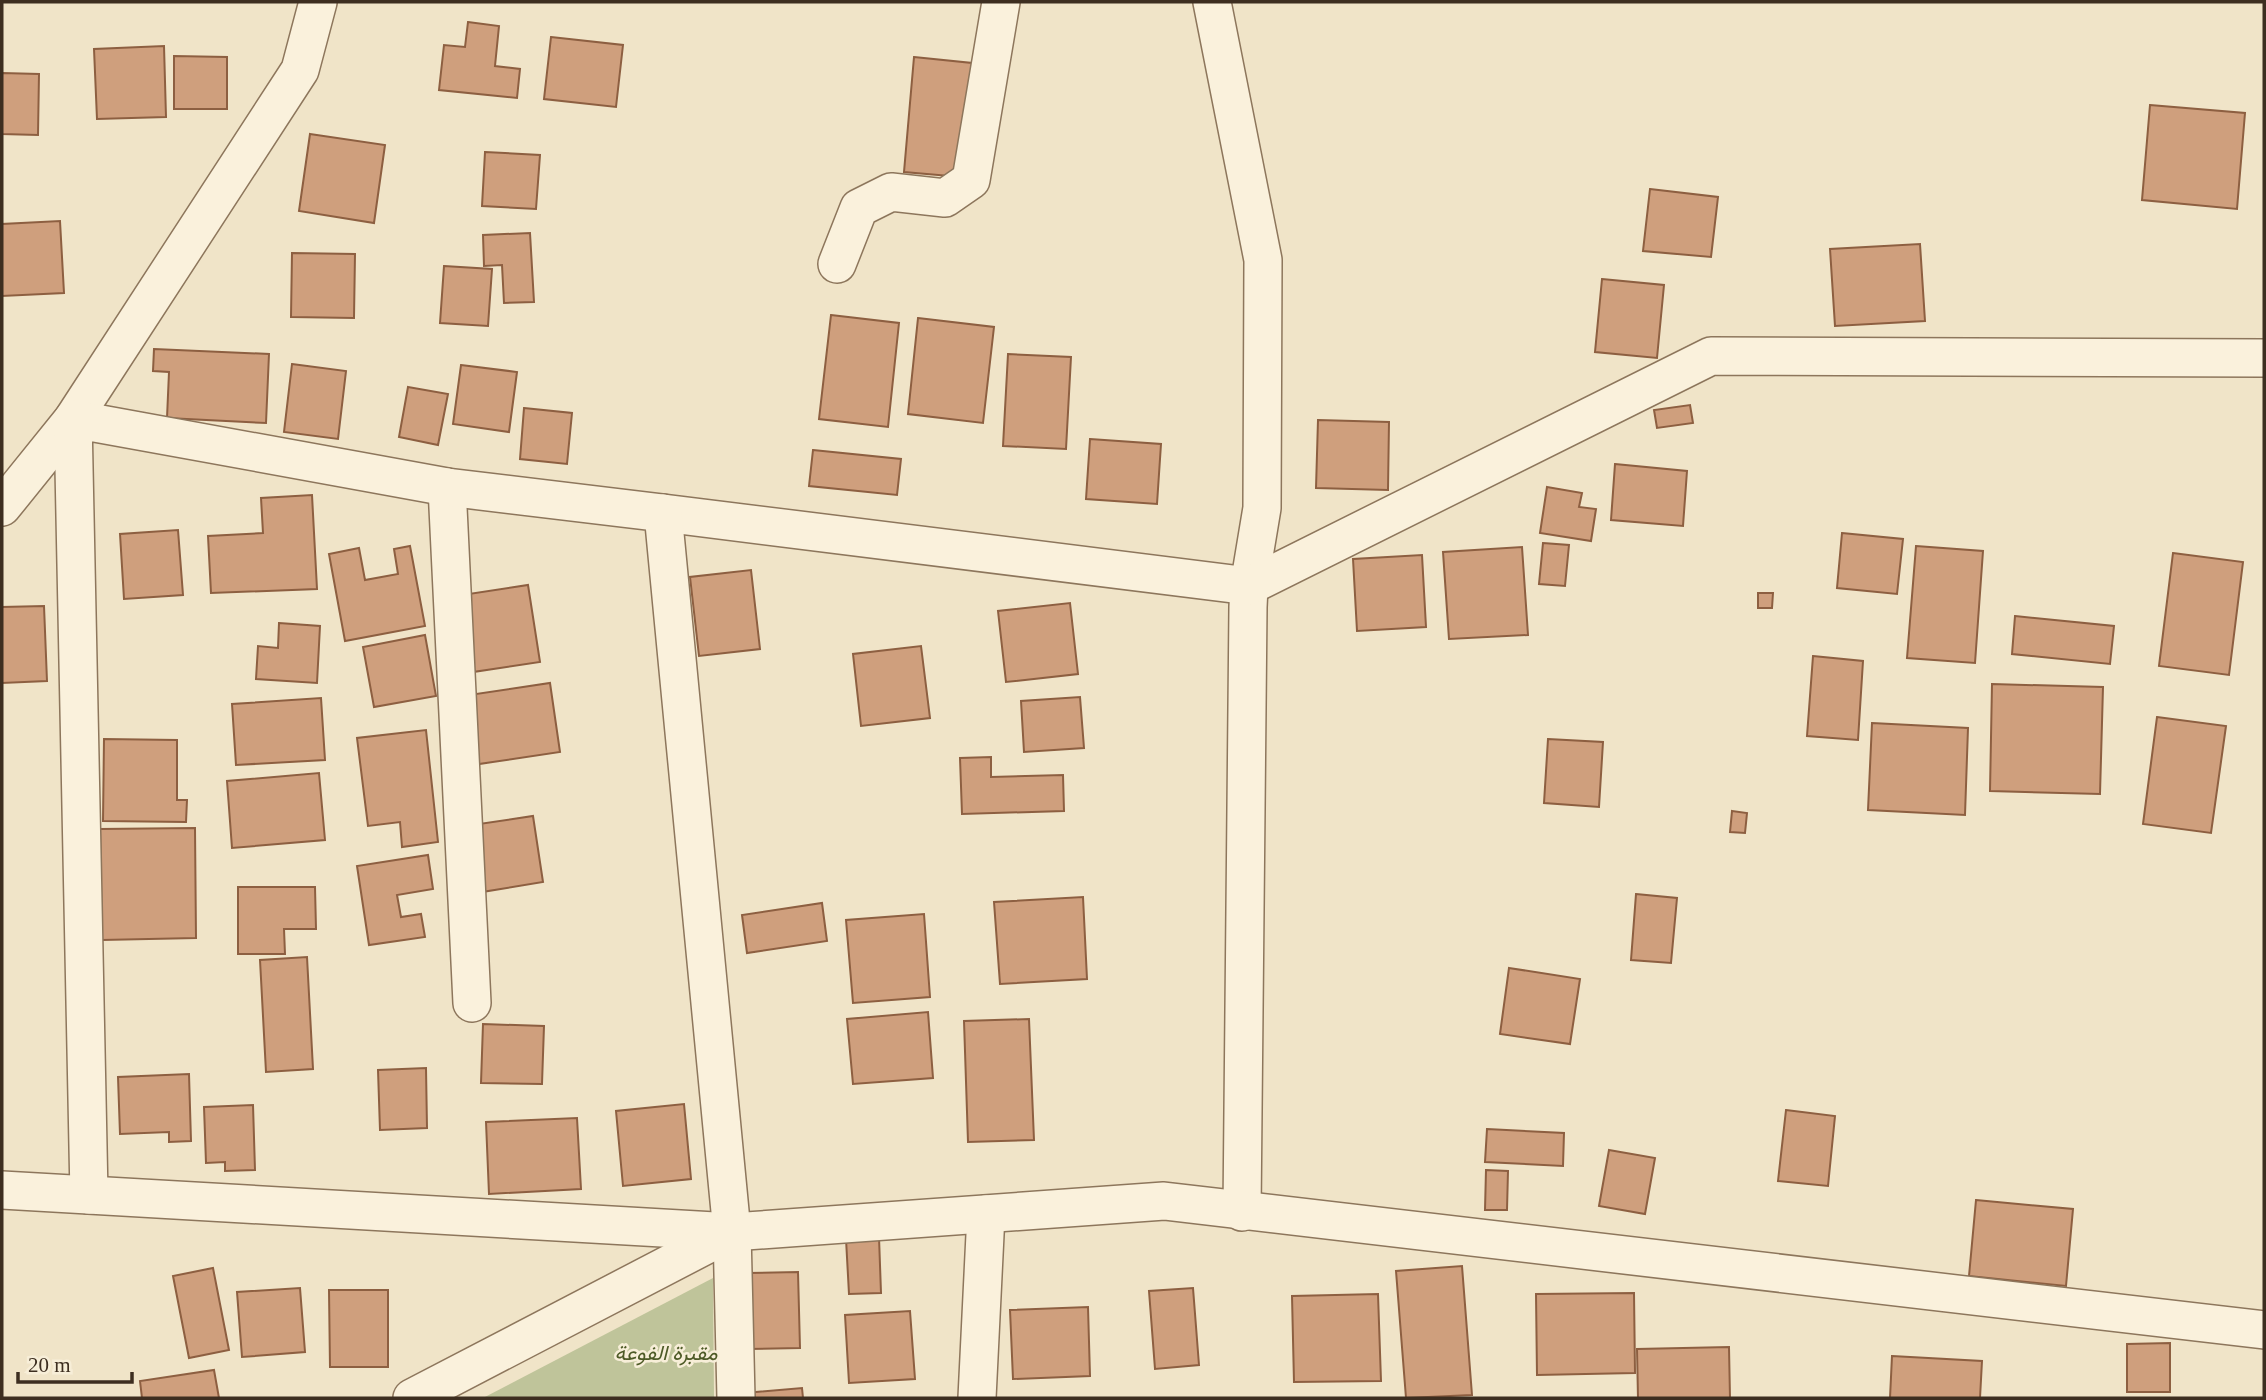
<svg xmlns="http://www.w3.org/2000/svg" width="2266" height="1400" viewBox="0 0 2266 1400" font-family="'Times New Roman',Vazirmatn,serif">
<rect width="100%" height="100%" fill="#f0e4c8"/>
<path fill="#bfc49a" d="M713 1278 714 1398H483Z"/>
<g fill="#cf9f7d" stroke="#8d5f41" stroke-width="2">
<path d="M468 22 499 26 495 66 520 69 517 98 439 90 444 45 465 47Z"/>
<path d="M551 37 623 45 616 107 544 99Z"/>
<path d="M164 46 166 117 97 119 94 49Z"/>
<path d="M174 56 227 57V109H174Z"/>
<path d="M914 57 972 63 961 177 904 172Z"/>
<path d="M2 73 39 74 38 135 2 134Z"/>
<path d="M2150 105 2245 113 2237 209 2142 200Z"/>
<path d="M310 134 385 145 374 223 299 211Z"/>
<path d="M485 152 540 155 536 209 482 206Z"/>
<path d="M1650 189 1718 197 1711 257 1643 251Z"/>
<path d="M60 221 64 293 2 296V224Z"/>
<path d="M530 233 534 302 504 303 502 265 484 266 483 235Z"/>
<path d="M1920 244 1925 321 1835 326 1830 249Z"/>
<path d="M292 253 355 254 354 318 291 317Z"/>
<path d="M444 266 492 269 488 326 440 323Z"/>
<path d="M1602 279 1664 285 1657 358 1595 352Z"/>
<path d="M831 315 899 323 888 427 819 419Z"/>
<path d="M918 318 994 327 983 423 908 414Z"/>
<path d="M154 349 269 354 266 423 167 418 169 372 153 371Z"/>
<path d="M1008 354 1071 357 1066 449 1003 446Z"/>
<path d="M292 364 346 371 338 439 284 432Z"/>
<path d="M461 365 517 372 509 432 453 424Z"/>
<path d="M408 387 448 394 438 445 399 437Z"/>
<path d="M1690 405 1693 423 1657 428 1654 410Z"/>
<path d="M524 408 572 413 567 464 520 459Z"/>
<path d="M1318 420 1389 422 1388 490 1316 488Z"/>
<path d="M1090 439 1161 444 1157 504 1086 499Z"/>
<path d="M813 450 901 459 897 495 809 486Z"/>
<path d="M1615 464 1687 471 1683 526 1611 520Z"/>
<path d="M1547 487 1582 493 1579 507 1596 509 1591 541 1540 533Z"/>
<path d="M312 495 317 589 211 593 208 536 263 533 261 498Z"/>
<path d="M178 530 183 595 124 599 120 534Z"/>
<path d="M1842 533 1903 539 1897 594 1837 588Z"/>
<path d="M1543 543 1569 545 1565 586 1539 584Z"/>
<path d="M410 546 425 626 345 641 329 554 359 548 365 580 398 574 394 549Z"/>
<path d="M1916 546 1983 551 1975 663 1907 658Z"/>
<path d="M1522 547 1528 635 1449 639 1443 552Z"/>
<path d="M2173 553 2243 562 2229 675 2159 666Z"/>
<path d="M1422 555 1426 627 1357 631 1353 559Z"/>
<path d="M751 570 760 649 699 656 690 577Z"/>
<path d="M528 585 540 662 473 672 462 595Z"/>
<path d="M1758 593H1773L1772 608H1758Z"/>
<path d="M1070 603 1078 674 1006 682 998 611Z"/>
<path d="M44 606 47 681 2 683V607Z"/>
<path d="M2015 616 2114 626 2110 664 2012 654Z"/>
<path d="M279 623 320 626 317 683 256 679 258 646 278 648Z"/>
<path d="M425 635 436 696 374 707 363 647Z"/>
<path d="M921 646 930 718 861 726 853 654Z"/>
<path d="M1813 656 1863 661 1858 740 1807 736Z"/>
<path d="M550 683 560 752 479 764 469 695Z"/>
<path d="M1992 684 2103 687 2100 794 1990 791Z"/>
<path d="M1080 697 1084 748 1024 752 1021 701Z"/>
<path d="M321 698 325 760 236 765 232 704Z"/>
<path d="M2157 717 2226 726 2211 833 2143 824Z"/>
<path d="M1872 723 1968 728 1965 815 1868 810Z"/>
<path d="M426 730 438 842 402 847 400 822 368 826 357 738Z"/>
<path d="M104 739 177 740V800H187L186 822 103 821Z"/>
<path d="M1548 739 1603 742 1599 807 1544 803Z"/>
<path d="M991 757V777L1063 775 1064 811 962 814 960 758Z"/>
<path d="M319 773 325 840 232 848 227 781Z"/>
<path d="M1732 811 1747 813 1745 833 1730 832Z"/>
<path d="M533 816 543 882 482 892 472 825Z"/>
<path d="M195 828 196 938 102 940 100 829Z"/>
<path d="M428 855 433 889 397 895 401 917 421 914 425 937 369 945 357 866Z"/>
<path d="M238 887H315L316 929H284L285 954H238Z"/>
<path d="M1636 894 1677 898 1671 963 1631 960Z"/>
<path d="M1083 897 1087 979 1000 984 994 902Z"/>
<path d="M822 903 827 941 747 953 742 915Z"/>
<path d="M924 914 930 997 853 1003 846 920Z"/>
<path d="M307 957 313 1069 266 1072 260 960Z"/>
<path d="M1509 968 1580 979 1570 1044 1500 1034Z"/>
<path d="M928 1012 933 1078 853 1084 847 1019Z"/>
<path d="M1029 1019 1034 1140 968 1142 964 1021Z"/>
<path d="M483 1024 544 1026 542 1084 481 1083Z"/>
<path d="M426 1068 427 1128 380 1130 378 1070Z"/>
<path d="M189 1074 191 1141 169 1142V1132L120 1134 118 1077Z"/>
<path d="M684 1104 691 1179 623 1186 616 1111Z"/>
<path d="M253 1105 255 1170 225 1171V1162L206 1163 204 1107Z"/>
<path d="M1786 1110 1835 1116 1828 1186 1778 1181Z"/>
<path d="M577 1118 581 1189 489 1194 486 1122Z"/>
<path d="M1487 1129 1564 1133 1563 1166 1485 1162Z"/>
<path d="M1609 1150 1655 1158 1645 1214 1599 1206Z"/>
<path d="M1486 1170 1508 1171 1507 1210H1485Z"/>
<path d="M1976 1200 2073 1209 2066 1286 1969 1276Z"/>
<path d="M879 1237 881 1293 849 1294 846 1239Z"/>
<path d="M1462 1266 1472 1395 1406 1398 1396 1271Z"/>
<path d="M213 1268 229 1350 189 1358 173 1276Z"/>
<path d="M798 1272 800 1348 748 1349 747 1273Z"/>
<path d="M300 1288 305 1352 242 1357 237 1292Z"/>
<path d="M1193 1288 1199 1365 1155 1369 1149 1291Z"/>
<path d="M329 1290H388V1367H330Z"/>
<path d="M1634 1293 1635 1373 1537 1375 1536 1294Z"/>
<path d="M1378 1294 1381 1381 1294 1382 1292 1296Z"/>
<path d="M1088 1307 1090 1376 1013 1379 1010 1310Z"/>
<path d="M910 1311 915 1379 849 1383 845 1315Z"/>
<path d="M2170 1343V1392H2127V1344Z"/>
<path d="M1729 1347 1730 1398H1638L1637 1349Z"/>
<path d="M1892 1356 1982 1361 1980 1398H1890Z"/>
<path d="M214 1370 219 1398H142L140 1381Z"/>
<path d="M802 1388 803 1398H745V1393Z"/>
</g>
<g fill="none" stroke-linecap="round" stroke-linejoin="round">
<defs>
<g id="minor">
<path d="M1212 2 1263 260 1262 508 1249 586 1248 607 1242 1212"/>
<path d="M837 264 859 208 891 192 945 198 971 180 1001 2"/>
<path d="M447 487 472 1003"/>
<path d="M2 507 73 419 300 70 318 2"/>
<path d="M663 513 1249 586 1711 356 2264 358"/>
<path d="M2 1190 732 1232 1164 1201 2264 1330"/>
<path d="M89 1195 73 419 447 487 663 513 732 1232 736 1398"/>
<path d="M412 1398 731 1232"/>
<path d="M977 1398 986 1214"/>
</g>
</defs>
<use href="#minor" stroke="#8d765c" stroke-width="40"/>
<use href="#minor" stroke="#faf1dc" stroke-width="37"/>
</g>
<g text-anchor="middle" dominant-baseline="central" stroke-width="5" stroke-linejoin="round" paint-order="stroke">
<g font-size="21" font-style="italic" fill="#4d5a26" stroke="#f7eed8">
<text x="666" y="1353">مقبرة الفوعة</text>
</g>
</g>
<rect width="2266" height="1400" fill="none" stroke="#3d2e20" stroke-width="7"/>
<path d="M18 1372v10h114v-10" fill="none" stroke="#3d2e20" stroke-width="3.5"/>
<text x="28" y="1372" font-size="21" fill="#3d2e20" stroke="#f7eed8" stroke-width="5" paint-order="stroke">20 m</text>
</svg>
